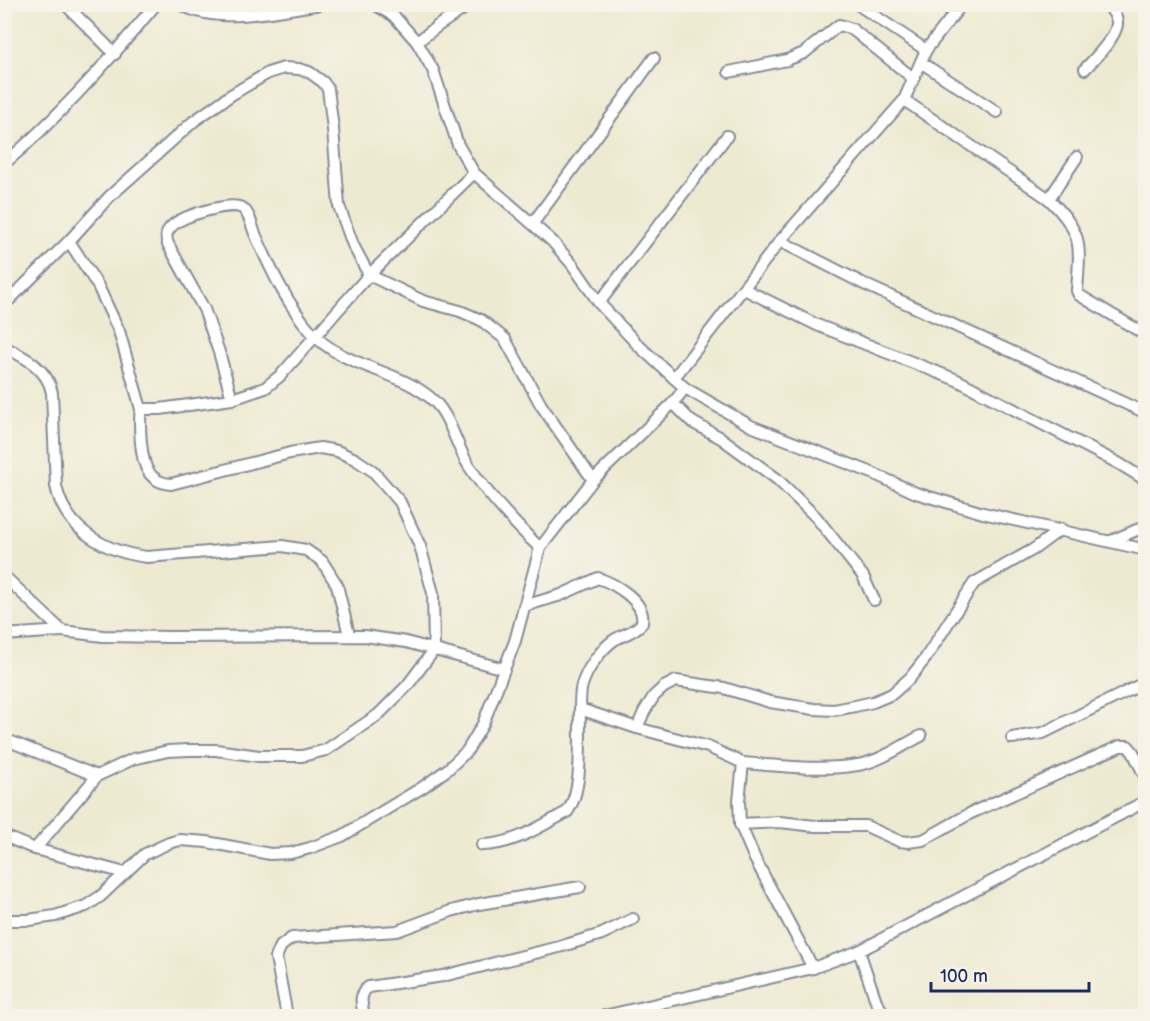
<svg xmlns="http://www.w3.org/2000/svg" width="1150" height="1021" viewBox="0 0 1150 1021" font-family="'Balsamiq Sans',sans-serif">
<rect width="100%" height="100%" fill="#f7f3e8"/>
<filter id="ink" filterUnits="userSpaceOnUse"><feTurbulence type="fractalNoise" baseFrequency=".0167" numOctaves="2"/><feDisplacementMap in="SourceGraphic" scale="12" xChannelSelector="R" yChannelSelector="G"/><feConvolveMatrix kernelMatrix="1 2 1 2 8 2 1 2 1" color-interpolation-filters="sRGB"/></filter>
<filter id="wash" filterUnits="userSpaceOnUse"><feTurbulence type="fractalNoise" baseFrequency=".008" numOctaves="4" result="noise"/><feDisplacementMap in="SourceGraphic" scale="24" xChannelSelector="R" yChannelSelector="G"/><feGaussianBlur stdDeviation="1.35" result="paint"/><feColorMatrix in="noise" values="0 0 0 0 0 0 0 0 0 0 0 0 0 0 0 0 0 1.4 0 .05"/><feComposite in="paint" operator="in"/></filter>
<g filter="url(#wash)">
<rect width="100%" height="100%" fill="#eeead2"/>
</g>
<g filter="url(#ink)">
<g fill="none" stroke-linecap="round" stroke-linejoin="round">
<defs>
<g id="minor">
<path d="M65 4 115 54"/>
<path d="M180 4C220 26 278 10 321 4"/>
<path d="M374 4 394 16 417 42 433 70 458 145 474 173 552 241 572 264 599 303 639 346 685 388 751 426 870 472 916 493 983 513 1146 550"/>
<path d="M857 4 926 50"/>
<path d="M417 42 439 25 471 4"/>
<path d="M922 63 997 112"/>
<path d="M1085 69C1094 59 1119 35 1117 21 1116 15 1111 9 1107 4"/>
<path d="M729 72 787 60 804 53 839 25 852 29 914 79"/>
<path d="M904 100 1049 199C1084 234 1080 244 1077 291L1079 295 1146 335"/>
<path d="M4 164C60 116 109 61 156 4"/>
<path d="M474 173 369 275 423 301 460 311 481 320 505 339 541 405 593 480"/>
<path d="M1049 199 1077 157"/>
<path d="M533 223 654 58"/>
<path d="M780 241 866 285 1146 413"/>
<path d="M744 289 817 325 957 380 1118 463 1146 480"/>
<path d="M599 303 727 136"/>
<path d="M4 305 69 241 109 197 194 121 231 95 268 73 284 68 299 69 309 72 323 82 328 89 333 129 339 206 353 245 369 275 281 375 265 388 232 399"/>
<path d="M4 347C25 357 48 369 52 393L56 486C65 530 106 552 147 557L282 546 306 550 322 561 337 585 349 635"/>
<path d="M674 378 780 241 904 100 926 50 962 4"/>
<path d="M673 403 692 422 721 438 777 479 816 517 863 576 874 600"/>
<path d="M141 409H160L232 399 219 352 204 309 168 244C165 236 166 231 173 225 183 216 230 201 242 208 250 213 252 228 256 236 271 270 288 306 313 334 346 369 401 369 435 402 451 418 456 446 469 466 488 496 514 523 540 548"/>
<path d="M1111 541 1146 526"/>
<path d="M4 576 62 631 103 636 169 637 365 636 406 642 504 669"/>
<path d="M524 606 561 595 598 578C615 584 646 601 642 623 635 632 624 634 614 640 600 650 587 669 582 685 580 692 580 701 580 709L637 728 644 712 654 696 664 687 676 681 724 688 770 702 814 709 834 710 855 706 873 702 892 694 910 678 925 659 974 583 1034 549 1061 529"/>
<path d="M4 635 62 631"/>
<path d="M637 728 708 747 743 763 739 801 740 824 755 859 813 968"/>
<path d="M1012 738 1043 733 1146 682"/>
<path d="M4 739 97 776"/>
<path d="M743 763C780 766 821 771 858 765 881 761 901 746 921 736"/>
<path d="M740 824 780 822 815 826H866L899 841 908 842 923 840 971 813 1120 746H1128L1133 752 1146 778"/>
<path d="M4 836 35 849 125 873"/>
<path d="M482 845C513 845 541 826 567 812 584 790 579 736 580 709"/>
<path d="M35 849 97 776 133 759 168 751 189 750H216L259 756H302L326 750 378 715 407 686 434 650 433 593 420 546 400 502 373 471 355 459 337 451 320 448 290 453 171 484C147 482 143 464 141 443 140 431 139 421 141 409L119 331 98 286 69 241"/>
<path d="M4 920H29L55 916 86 906 101 896 145 854 169 843 180 840 207 842 270 854 291 853 310 848 342 836 423 787 448 769 467 751 483 724 515 641 540 548 593 480 673 403 685 388"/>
<path d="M859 951 876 1001 885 1016"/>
<path d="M287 1016 276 957 281 946 292 938 397 931 451 911 479 904 580 887"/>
<path d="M364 1016C362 1006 358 993 369 987L443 976 559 947 602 934 633 919"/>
<path d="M604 1016 813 968 859 951 1146 801"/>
</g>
</defs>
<use href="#minor" stroke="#848c98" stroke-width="14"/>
<use href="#minor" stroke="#fff" stroke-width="10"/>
</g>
</g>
<rect width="1150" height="1021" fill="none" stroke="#f7f3e8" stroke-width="24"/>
<path d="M931 982v9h158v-9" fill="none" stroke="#1b2f5e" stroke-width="3"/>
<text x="940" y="982" font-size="18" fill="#1b2f5e" stroke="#f7f3e8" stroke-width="4.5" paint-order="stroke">100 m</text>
</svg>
